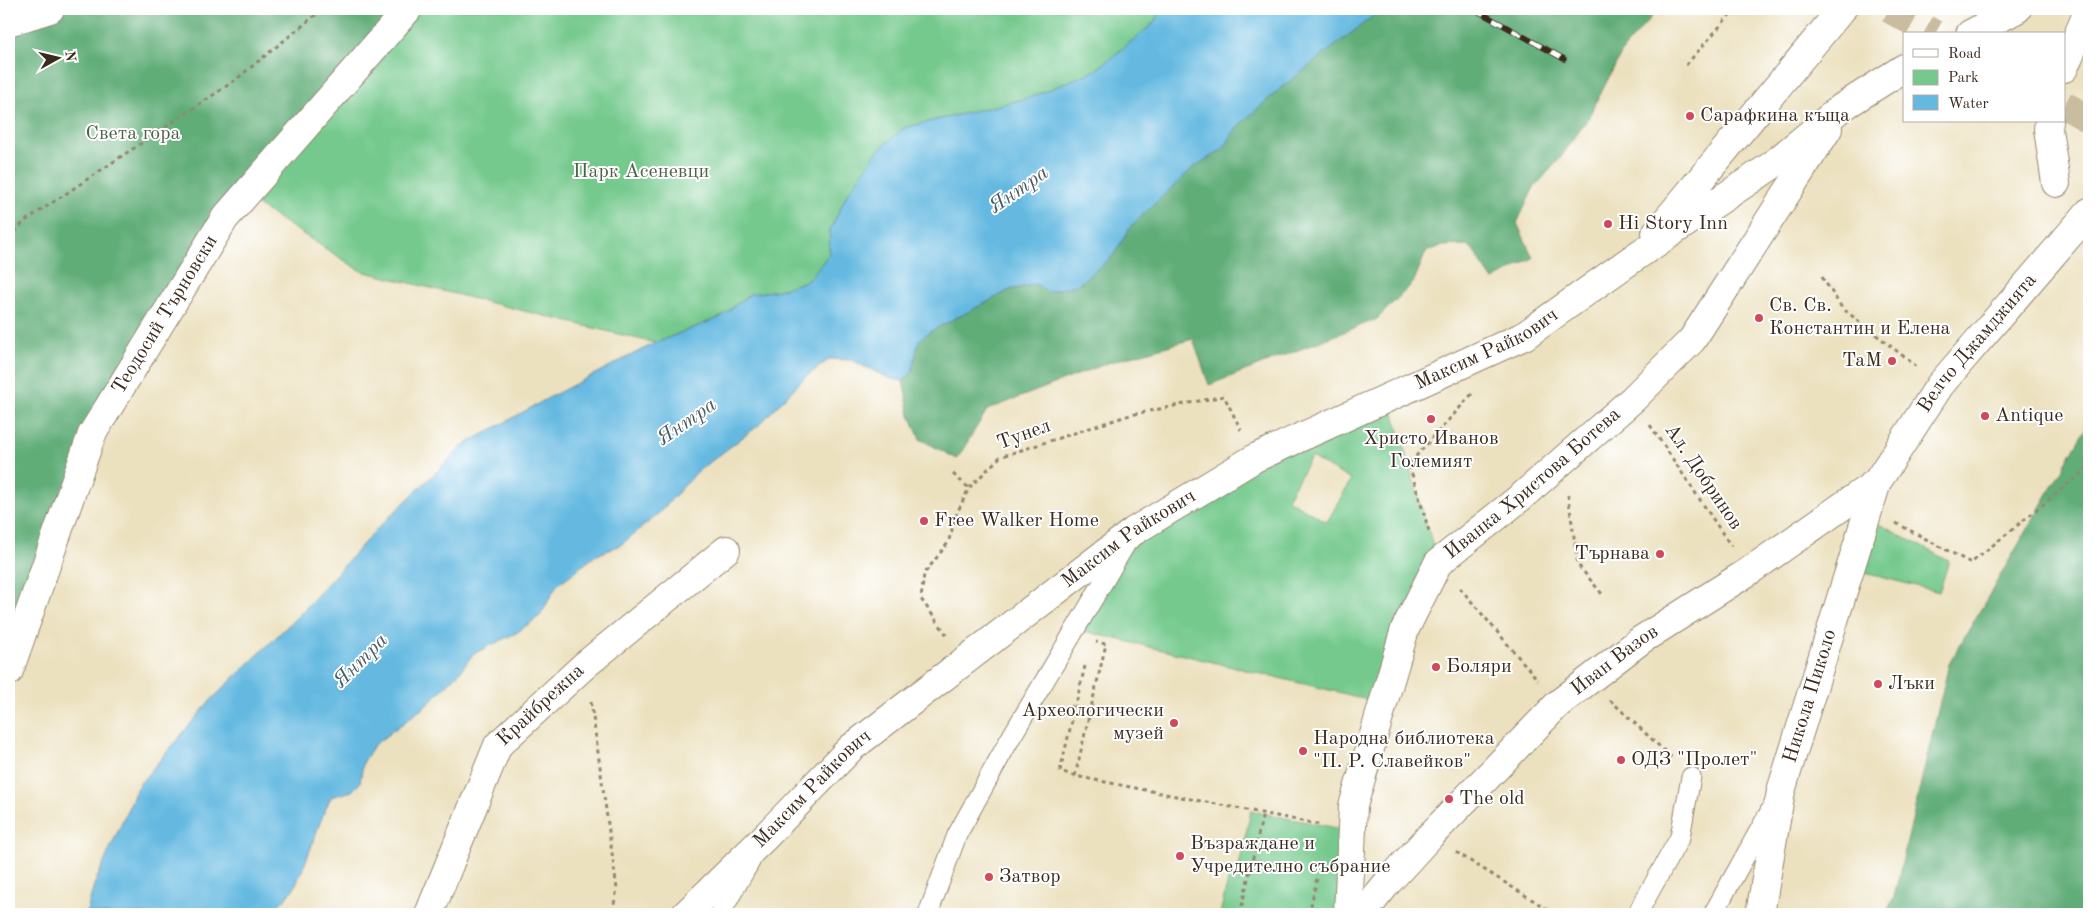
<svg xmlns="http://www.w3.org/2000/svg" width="2098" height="923" viewBox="0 0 2098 923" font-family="'Old Standard TT',serif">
<rect width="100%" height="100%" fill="#fff"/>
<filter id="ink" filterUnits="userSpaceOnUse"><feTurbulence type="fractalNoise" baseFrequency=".02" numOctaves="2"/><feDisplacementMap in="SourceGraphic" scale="10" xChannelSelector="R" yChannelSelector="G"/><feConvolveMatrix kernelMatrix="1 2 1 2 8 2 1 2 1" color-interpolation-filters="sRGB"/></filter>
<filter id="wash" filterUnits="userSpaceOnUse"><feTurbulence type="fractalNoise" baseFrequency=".0096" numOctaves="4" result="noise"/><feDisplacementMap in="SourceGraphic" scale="20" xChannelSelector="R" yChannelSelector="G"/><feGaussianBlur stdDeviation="1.12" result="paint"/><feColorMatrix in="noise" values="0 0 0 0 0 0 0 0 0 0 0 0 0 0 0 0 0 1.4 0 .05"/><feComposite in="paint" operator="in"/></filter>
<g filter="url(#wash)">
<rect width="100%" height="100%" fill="#ece1bf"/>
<g fill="#75c98d" stroke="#587a56" fill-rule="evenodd">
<path d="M408 9H1162L1153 24 1096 70 1029 98 903 128 830 230 829 255 807 281 779 290 750 294 721 317 655 343 361 271 243 196Z"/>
<path d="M1389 397 1438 563 1383 703 1075 629 1134 531ZM1311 457 1351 480 1327 522 1287 499Z"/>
<path d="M1879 524 1949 561 1939 592 1865 573Z"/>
<path d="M1251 811 1352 831 1348 914H1220L1231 868 1238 870Z"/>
</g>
<g fill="#60ad78" stroke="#4e6c4b">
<path d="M50 9H408L243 196 92 434 9 671V22Z"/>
<path d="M1382 9H1658L1623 50 1587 120 1561 157 1533 189 1517 223 1533 258 1493 280 1469 245 1441 246 1426 252 1413 283 1377 319 1209 385 1193 339 1113 361 987 410 957 459 920 439 910 415 903 381 912 372 919 340 931 331 1010 290 1036 284 1047 292 1077 285 1112 257 1132 225 1194 167 1223 149 1238 126 1281 88Z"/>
<path d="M2089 423V912L2087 914H1886L1894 897 1949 664Z"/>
</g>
<path fill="#65b9e1" stroke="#507280" d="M1162 9H1382L1281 88 1238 126 1223 149 1194 167 1132 225 1112 257 1077 285 1047 292 1036 284 1010 290 931 331 919 340 912 372 903 381 891 379 851 360 830 359 804 378 759 425 697 472 658 514 622 544 595 556 557 585 540 616 516 633 473 654 459 673 427 705 374 745 363 763 360 783 352 791 331 797C317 825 310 856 296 884 291 895 278 903 272 914H86L94 885 138 786 210 701 301 613 373 533 464 445 550 397 655 343 721 317 750 294 779 290 807 281 829 255 830 230 846 196 877 152 903 128 1029 98 1096 70 1153 24Z"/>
</g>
<g filter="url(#ink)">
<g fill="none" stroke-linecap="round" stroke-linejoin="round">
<g stroke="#c9bc9f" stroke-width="28" stroke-dasharray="28 14" stroke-linecap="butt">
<path d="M1889 9 1935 34"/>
<path d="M2064 105 2089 119"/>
</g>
<defs>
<g id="service">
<path d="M720 914 751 860"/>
<path d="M928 914 957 835 1010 739 1127 542"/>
<path d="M1637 914 1680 837 1691 777"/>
<path d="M1713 914 1774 804"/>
</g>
<g id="minor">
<path d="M1970 34 2017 9"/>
<path d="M2064 68 2089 9"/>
<path d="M2049 121 2048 129 2056 183"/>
<path d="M1656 233 1842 9"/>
<path id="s1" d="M429 914 498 745 585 665 726 550"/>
<path id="s2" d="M686 914 763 839 851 748 1134 531 1255 458 1524 336 1635 257 1771 166 1841 108 1904 68"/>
<path id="s3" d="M1348 914 1353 806 1405 629 1438 563 1521 497 1633 399 1692 340 1828 129"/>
</g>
<g id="tertiary">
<path d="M9 22 50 9"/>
<path id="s4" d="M9 671 92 434 225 218 408 9"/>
<path id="s5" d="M1362 914 1388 882 1430 836 1558 704 1641 640 1748 572 1877 482"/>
<path id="s6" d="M1760 914 1781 791 1877 482 1940 385 2089 212"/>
</g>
</defs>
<use href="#service" stroke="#94866e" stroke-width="21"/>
<use href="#minor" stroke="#94866e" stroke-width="30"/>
<use href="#tertiary" stroke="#94866e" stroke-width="30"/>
<g stroke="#94866e" stroke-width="3" stroke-dasharray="4 4" stroke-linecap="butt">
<path d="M1686 65 1735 9"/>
<path d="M9 238 25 221 234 81 323 9"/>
<path d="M1822 277 1842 308 1916 366"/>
<path d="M1650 425 1731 546"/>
<path d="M953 474 969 488"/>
<path d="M1568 495 1578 565 1602 594"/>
<path d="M1896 523 1971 563 2089 467"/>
<path d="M1429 531 1409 464 1472 394"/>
<path d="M1460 588 1538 680"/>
<path d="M947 635 921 599 924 574 948 543 957 513 969 488 1000 457 1130 415 1224 396 1241 430"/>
<path d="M1085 666 1060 771 1075 776 1322 825"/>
<path d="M1610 700 1673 759"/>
<path d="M591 702 617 889 612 914"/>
<path d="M1055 715 1076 704"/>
<path d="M1075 776 1106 644 1096 642"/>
<path d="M1456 852 1555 914"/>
<path d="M1240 914 1263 814"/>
<path d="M1309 914 1317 878"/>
</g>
<use href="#service" stroke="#fff" stroke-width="19"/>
<use href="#minor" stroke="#fff" stroke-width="28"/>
<use href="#tertiary" stroke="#fff" stroke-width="28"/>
<defs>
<path id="rail" d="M1474 9 1564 59"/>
</defs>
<use href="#rail" stroke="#3b2a1e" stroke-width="5.5"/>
<use href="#rail" stroke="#fff" stroke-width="4" stroke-dasharray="11" stroke-linecap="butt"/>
</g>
</g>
<g fill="#d1495b" stroke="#fff" stroke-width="2">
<circle cx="1690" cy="116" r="5"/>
<circle cx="1608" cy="224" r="5"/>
<circle cx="1759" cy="318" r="5"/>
<circle cx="1892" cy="361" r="5"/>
<circle cx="1985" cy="416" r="5"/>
<circle cx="1431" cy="419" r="5"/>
<circle cx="924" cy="521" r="5"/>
<circle cx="1660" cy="554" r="5"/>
<circle cx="1436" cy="667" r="5"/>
<circle cx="1878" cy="684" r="5"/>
<circle cx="1174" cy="723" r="5"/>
<circle cx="1303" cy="751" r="5"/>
<circle cx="1621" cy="760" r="5"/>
<circle cx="1449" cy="799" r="5"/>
<circle cx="1180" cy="856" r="5"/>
<circle cx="989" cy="877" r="5"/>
</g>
<g text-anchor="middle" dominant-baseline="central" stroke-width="4" stroke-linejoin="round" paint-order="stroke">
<g font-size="20" fill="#3b2a1e" stroke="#fff" text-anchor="start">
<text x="1700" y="116">Сарафкина къща</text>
<text x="1618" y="224">Hi Story Inn</text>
<text x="1769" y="306">Св. Св.<tspan x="1769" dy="23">Константин и Елена</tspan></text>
<text x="1882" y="361" text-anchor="end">ТаМ</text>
<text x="1995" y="416">Antique</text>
<text x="1431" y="439" text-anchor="middle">Христо Иванов<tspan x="1431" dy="23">Големият</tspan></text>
<text x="934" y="521">Free Walker Home</text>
<text x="1650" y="554" text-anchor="end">Търнава</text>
<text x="1446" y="667">Боляри</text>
<text x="1888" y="684">Лъки</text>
<text x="1164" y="711" text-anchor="end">Археологически<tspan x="1164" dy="23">музей</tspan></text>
<text x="1313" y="739">Народна библиотека<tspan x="1313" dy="23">"П. Р. Славейков"</tspan></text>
<text x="1631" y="760">ОДЗ "Пролет"</text>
<text x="1459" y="799">The old</text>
<text x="1190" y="844">Възраждане и<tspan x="1190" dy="23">Учредително събрание</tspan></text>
<text x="999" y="877">Затвор</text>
</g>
<g font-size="20" fill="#4f6245" stroke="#fff">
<text x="133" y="134">Света гора</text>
<text x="641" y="172">Парк Асеневци</text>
</g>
<g font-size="20" fill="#3b2a1e" stroke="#fff">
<text stroke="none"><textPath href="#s4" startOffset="391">Теодосий Търновски</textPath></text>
<text stroke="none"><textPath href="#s6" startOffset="620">Велчо Джамджията</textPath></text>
<text stroke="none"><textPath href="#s2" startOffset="988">Максим Райкович</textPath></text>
<text transform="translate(1024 435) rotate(-20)">Тунел</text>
<text transform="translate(1703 477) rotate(56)">Ал. Добринов</text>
<text stroke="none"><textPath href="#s3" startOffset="490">Иванка Христова Ботева</textPath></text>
<text stroke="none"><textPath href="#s2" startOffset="582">Максим Райкович</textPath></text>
<text stroke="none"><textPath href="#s5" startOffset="359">Иван Вазов</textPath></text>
<text stroke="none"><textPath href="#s6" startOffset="224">Никола Пиколо</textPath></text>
<text stroke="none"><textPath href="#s1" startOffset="241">Крайбрежна</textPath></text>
<text stroke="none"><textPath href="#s2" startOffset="178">Максим Райкович</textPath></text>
</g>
<g font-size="21" font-style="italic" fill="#4a5c62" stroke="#fff">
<text transform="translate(1019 190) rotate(-35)">Янтра</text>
<text transform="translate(687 422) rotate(-35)">Янтра</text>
<text transform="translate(361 661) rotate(-45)">Янтра</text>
</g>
</g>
<rect width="2098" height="923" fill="none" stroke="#fff" stroke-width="30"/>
<rect x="1903" y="32" width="162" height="90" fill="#ffffff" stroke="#b1aaa5"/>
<rect x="1913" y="49" width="25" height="8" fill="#ffffff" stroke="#b1aaa5"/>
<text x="1948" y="58" font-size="15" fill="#3b2a1e">Road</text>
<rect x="1913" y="70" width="25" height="15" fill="#75c98d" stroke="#b1aaa5"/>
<text x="1948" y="82" font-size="15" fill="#3b2a1e">Park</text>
<rect x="1913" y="95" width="25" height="15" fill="#65b9e1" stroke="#b1aaa5"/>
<text x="1948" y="108" font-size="15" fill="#3b2a1e">Water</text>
<g transform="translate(58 58) rotate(82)" stroke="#ffffff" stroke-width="4" paint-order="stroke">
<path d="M0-4L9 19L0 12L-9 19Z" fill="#3b2a1e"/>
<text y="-8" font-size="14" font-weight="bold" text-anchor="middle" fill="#3b2a1e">N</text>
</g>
</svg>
